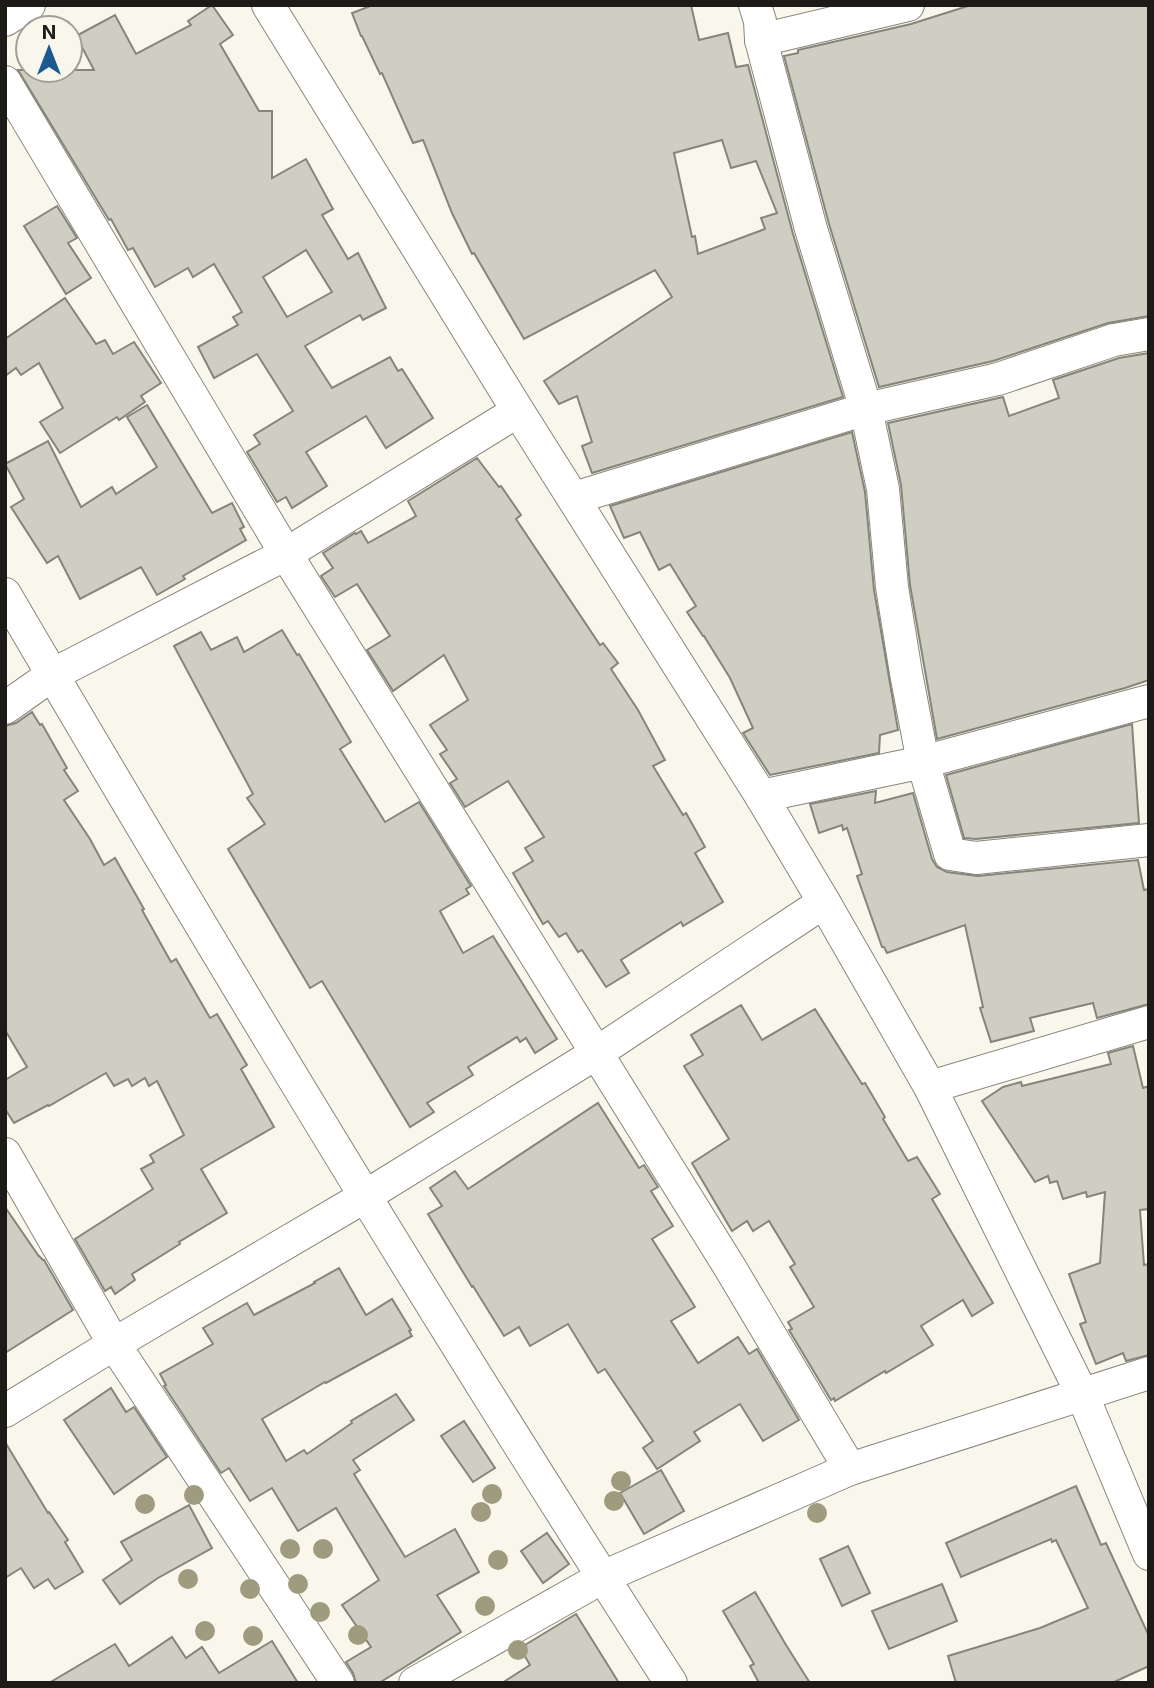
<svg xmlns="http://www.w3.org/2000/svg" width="1154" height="1688" viewBox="0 0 1154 1688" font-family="Inter,sans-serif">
<rect width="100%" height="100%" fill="#f9f7eb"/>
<g fill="#cfcec2" stroke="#87857a" stroke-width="2" fill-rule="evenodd">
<path d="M212 5 233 35 220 44 259 111H272V178L306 159 333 209 322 215 348 259 358 253 386 308 363 320 360 315 305 346 332 388 390 357 398 371 402 369 433 418 386 448 366 416 306 452 327 486 292 508 286 497 277 502 247 452 260 444 254 435 293 411 257 354 214 378 198 347 238 325 233 317 242 312 214 264 193 277 188 268 155 287 133 248 128 250 111 219 109 220 18 70H94L76 36 115 15 136 54 191 25 188 21ZM306 250 332 292 287 317 263 277Z"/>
<path d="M373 5H691L699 40 728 33 736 67 748 65 793 234 843 397 592 473 582 446 592 442 577 396 559 404 544 381 672 297 655 270 524 339 474 253 472 254 452 213 423 140 413 143 382 73 380 74 362 36H361L352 13ZM722 140 731 168 756 161 777 213 761 218 765 229 698 254 695 236 692 237 674 153Z"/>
<path d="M971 5H1149V316L1108 323 993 361 879 387 829 224 784 56 798 53V50L911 24Z"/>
<path d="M57 206 77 238 68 243 91 278 66 294 24 226Z"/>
<path d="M65 298 96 344 105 340 113 354 134 342 161 383 141 396 145 402 119 420 117 417 60 453 40 422 63 408 39 363 21 375 16 368 5 376V339Z"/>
<path d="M1149 353V680L1125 688 937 739 910 585 901 485 888 423 1003 397 1009 416 1059 398 1053 380 1119 358Z"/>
<path d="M147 405 212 513 232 503 244 527 240 529 246 540 183 576 185 579 157 595 141 567 80 599 58 556 47 563 11 507 24 499 5 464 48 441 81 507 112 487 116 494 157 467 127 417Z"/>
<path d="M852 432 865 492 874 590 898 730 880 735 879 753 770 775 743 733 753 728 730 678 704 636H703L687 612 696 606 670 564 659 570 640 532 624 538 610 506Z"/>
<path d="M477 458 499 487 501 486 521 515 516 519 600 645 603 643 618 663 611 669 638 710 665 760 653 766 683 815 686 813 705 847 695 853 723 902 683 926 681 922 621 960 629 973 606 987 582 950 578 952 566 933 559 937 548 921 543 924 513 873 533 861 525 848 544 837 508 781 465 807 450 783 457 779 440 754 447 750 430 725 468 700 444 655 393 691 367 650 390 636 357 584 335 597 321 576 333 568 323 553 355 533 356 534 361 531 368 543 416 516 408 501Z"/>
<path d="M282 630 297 655 299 654 351 742 340 749 385 822 419 802 471 886 466 889 469 894 440 911 463 953 493 936 557 1039 535 1053 526 1038 520 1042 517 1037 468 1067 473 1075 427 1103 434 1112 410 1127 322 981 310 988 228 849 265 824 247 798 253 794 174 646 201 632 211 650 237 637 244 652Z"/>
<path d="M32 712 40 725 42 724 67 768 64 770 78 791 64 800 90 839 104 865 115 858 144 909 142 910 171 962 176 959 210 1018 217 1014 247 1065 241 1069 274 1127 201 1169 227 1213 179 1242 180 1244 132 1274 135 1280 115 1294 111 1287 105 1291 75 1239 153 1189 141 1169 154 1162 150 1155 184 1135 157 1081 149 1086 145 1078 132 1086 128 1079 114 1086 106 1073 49 1106 48 1105 14 1123 5 1109V1080L27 1067 5 1030V726L16 723Z"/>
<path d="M1132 724 1139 823 976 839 964 838 946 775Z"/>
<path d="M876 791 875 803 913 793 932 859 937 867 947 872 978 876 1138 860 1144 890 1149 889V1004L1097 1018 1093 1003 1030 1018 1034 1031 991 1042 980 1008 983 1007 965 925 887 953 884 947H882L857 876 862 874 847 828 843 830 842 825 819 833 810 804Z"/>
<path d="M741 1005 762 1040 815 1009 862 1084 865 1083 885 1117 883 1119 908 1161 917 1157 940 1194 932 1199 993 1303 972 1316 963 1300 921 1326 933 1345 886 1373 885 1371 835 1401 834 1398 831 1400 789 1330 792 1329 788 1322 814 1307 790 1267 795 1264 769 1221 753 1231 747 1221 732 1231 692 1163 729 1139 684 1066 703 1055 691 1035Z"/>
<path d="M1133 1046 1143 1088 1149 1086V1209L1140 1210 1144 1265 1149 1264V1355L1126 1361 1123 1353 1096 1364 1080 1324 1086 1322 1069 1274 1100 1263 1105 1192 1087 1197 1086 1192 1063 1199 1057 1181 1050 1183 1048 1176 1035 1182 982 1101 1003 1087 1021 1082 1022 1086 1111 1064 1108 1053Z"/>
<path d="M598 1103 639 1168 644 1165 658 1187 651 1191 673 1226 652 1239 695 1307 671 1321 698 1363 738 1337 749 1354 757 1349 799 1420 763 1441 740 1404 694 1432 700 1441 657 1469 643 1448 653 1441 605 1369 598 1373 568 1324 530 1346 519 1327 504 1336 473 1286 472 1287 428 1214 442 1206 430 1188 455 1171 468 1189Z"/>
<path d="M5 1207 38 1255 43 1260H44L73 1310 5 1353Z"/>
<path d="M339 1268 366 1315 392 1299 411 1330 409 1331 412 1336 326 1383 325 1382 262 1419 286 1461 304 1450 307 1454 352 1423 351 1421 396 1394 414 1420 353 1460 360 1470 354 1474 405 1557 455 1529 479 1572 437 1595 461 1632 379 1683H356L353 1673 346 1662 371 1647 342 1605 379 1580 336 1508 298 1531 272 1488 250 1501 229 1468 221 1473 164 1386 166 1385 160 1374 213 1344 203 1328 247 1303 254 1315 315 1283 314 1282Z"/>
<path d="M111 1388 126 1412 134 1407 167 1457 114 1494 64 1420Z"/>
<path d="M464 1421 495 1468 473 1482 441 1436Z"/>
<path d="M5 1442 48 1513 49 1512 68 1540 65 1542 83 1572 55 1589 48 1579 34 1588 21 1568 5 1578Z"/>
<path d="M661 1470 684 1511 644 1534 620 1493Z"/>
<path d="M1076 1486 1101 1545 1106 1543 1149 1636V1666L1112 1683H956L948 1656 1040 1628 1088 1608 1056 1540 1052 1542 1051 1539 961 1577 946 1543Z"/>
<path d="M189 1505 212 1548 158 1578 120 1604 103 1580 132 1560 121 1542Z"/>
<path d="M547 1533 569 1564 543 1583 521 1551Z"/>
<path d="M848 1546 870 1593 842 1606 820 1559Z"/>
<path d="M942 1584 957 1621 889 1649 872 1611Z"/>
<path d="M755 1592 786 1645 810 1683H759L750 1666 754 1664 723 1611Z"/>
<path d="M576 1614 619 1683H502L530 1665 520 1648Z"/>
<path d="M172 1637 186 1658 202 1647 219 1673 272 1641 298 1683H49L115 1644 129 1666Z"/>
</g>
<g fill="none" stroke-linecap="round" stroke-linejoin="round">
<defs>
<g id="minor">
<path d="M268 5 518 411 761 796 824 902 930 1087 1082 1394 1149 1554"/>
<path d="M755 5 760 21 761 40 811 229 866 409 883 489 892 587 906 673 923 762 950 854 976 858 1149 840"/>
<path d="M5 20 29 5"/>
<path d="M761 40 908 5"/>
<path d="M5 82 286 554 729 1266 850 1469"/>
<path d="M574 498 866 409 998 379 1114 340 1149 334"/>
<path d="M5 594C220 961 440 1326 671 1683"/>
<path d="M5 708 52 675 286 554 518 411"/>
<path d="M761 796 923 762 1149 701"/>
<path d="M930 1087 1149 1022"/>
<path d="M5 1154 114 1344 338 1683"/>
<path d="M5 1411 114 1344 364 1197 595 1054 824 902"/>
<path d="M415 1683 603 1577 850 1469 1149 1373"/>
</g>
</defs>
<use href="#minor" stroke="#88867b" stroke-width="34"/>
<use href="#minor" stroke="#fff" stroke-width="32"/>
</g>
<g fill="#9f9b7e">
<circle cx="621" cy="1481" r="10"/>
<circle cx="492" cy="1494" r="10"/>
<circle cx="194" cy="1495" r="10"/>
<circle cx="614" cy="1501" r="10"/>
<circle cx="145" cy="1504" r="10"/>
<circle cx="481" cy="1512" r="10"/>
<circle cx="817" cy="1513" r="10"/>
<circle cx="290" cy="1549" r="10"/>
<circle cx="323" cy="1549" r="10"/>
<circle cx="498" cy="1560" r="10"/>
<circle cx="188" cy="1579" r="10"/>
<circle cx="298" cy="1584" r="10"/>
<circle cx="250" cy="1589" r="10"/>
<circle cx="485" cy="1606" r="10"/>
<circle cx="320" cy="1612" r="10"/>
<circle cx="205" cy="1631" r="10"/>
<circle cx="358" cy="1635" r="10"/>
<circle cx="253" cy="1636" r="10"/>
<circle cx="518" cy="1650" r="10"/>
</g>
<rect width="1154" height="1688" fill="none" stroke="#1c1b17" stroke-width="14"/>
<g transform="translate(49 49)"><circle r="33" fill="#f9f7eb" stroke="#a19f96" stroke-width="2"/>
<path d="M0-5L12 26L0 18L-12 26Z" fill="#1b598f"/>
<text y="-10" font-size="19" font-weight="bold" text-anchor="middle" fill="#1c1b17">N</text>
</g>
</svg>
